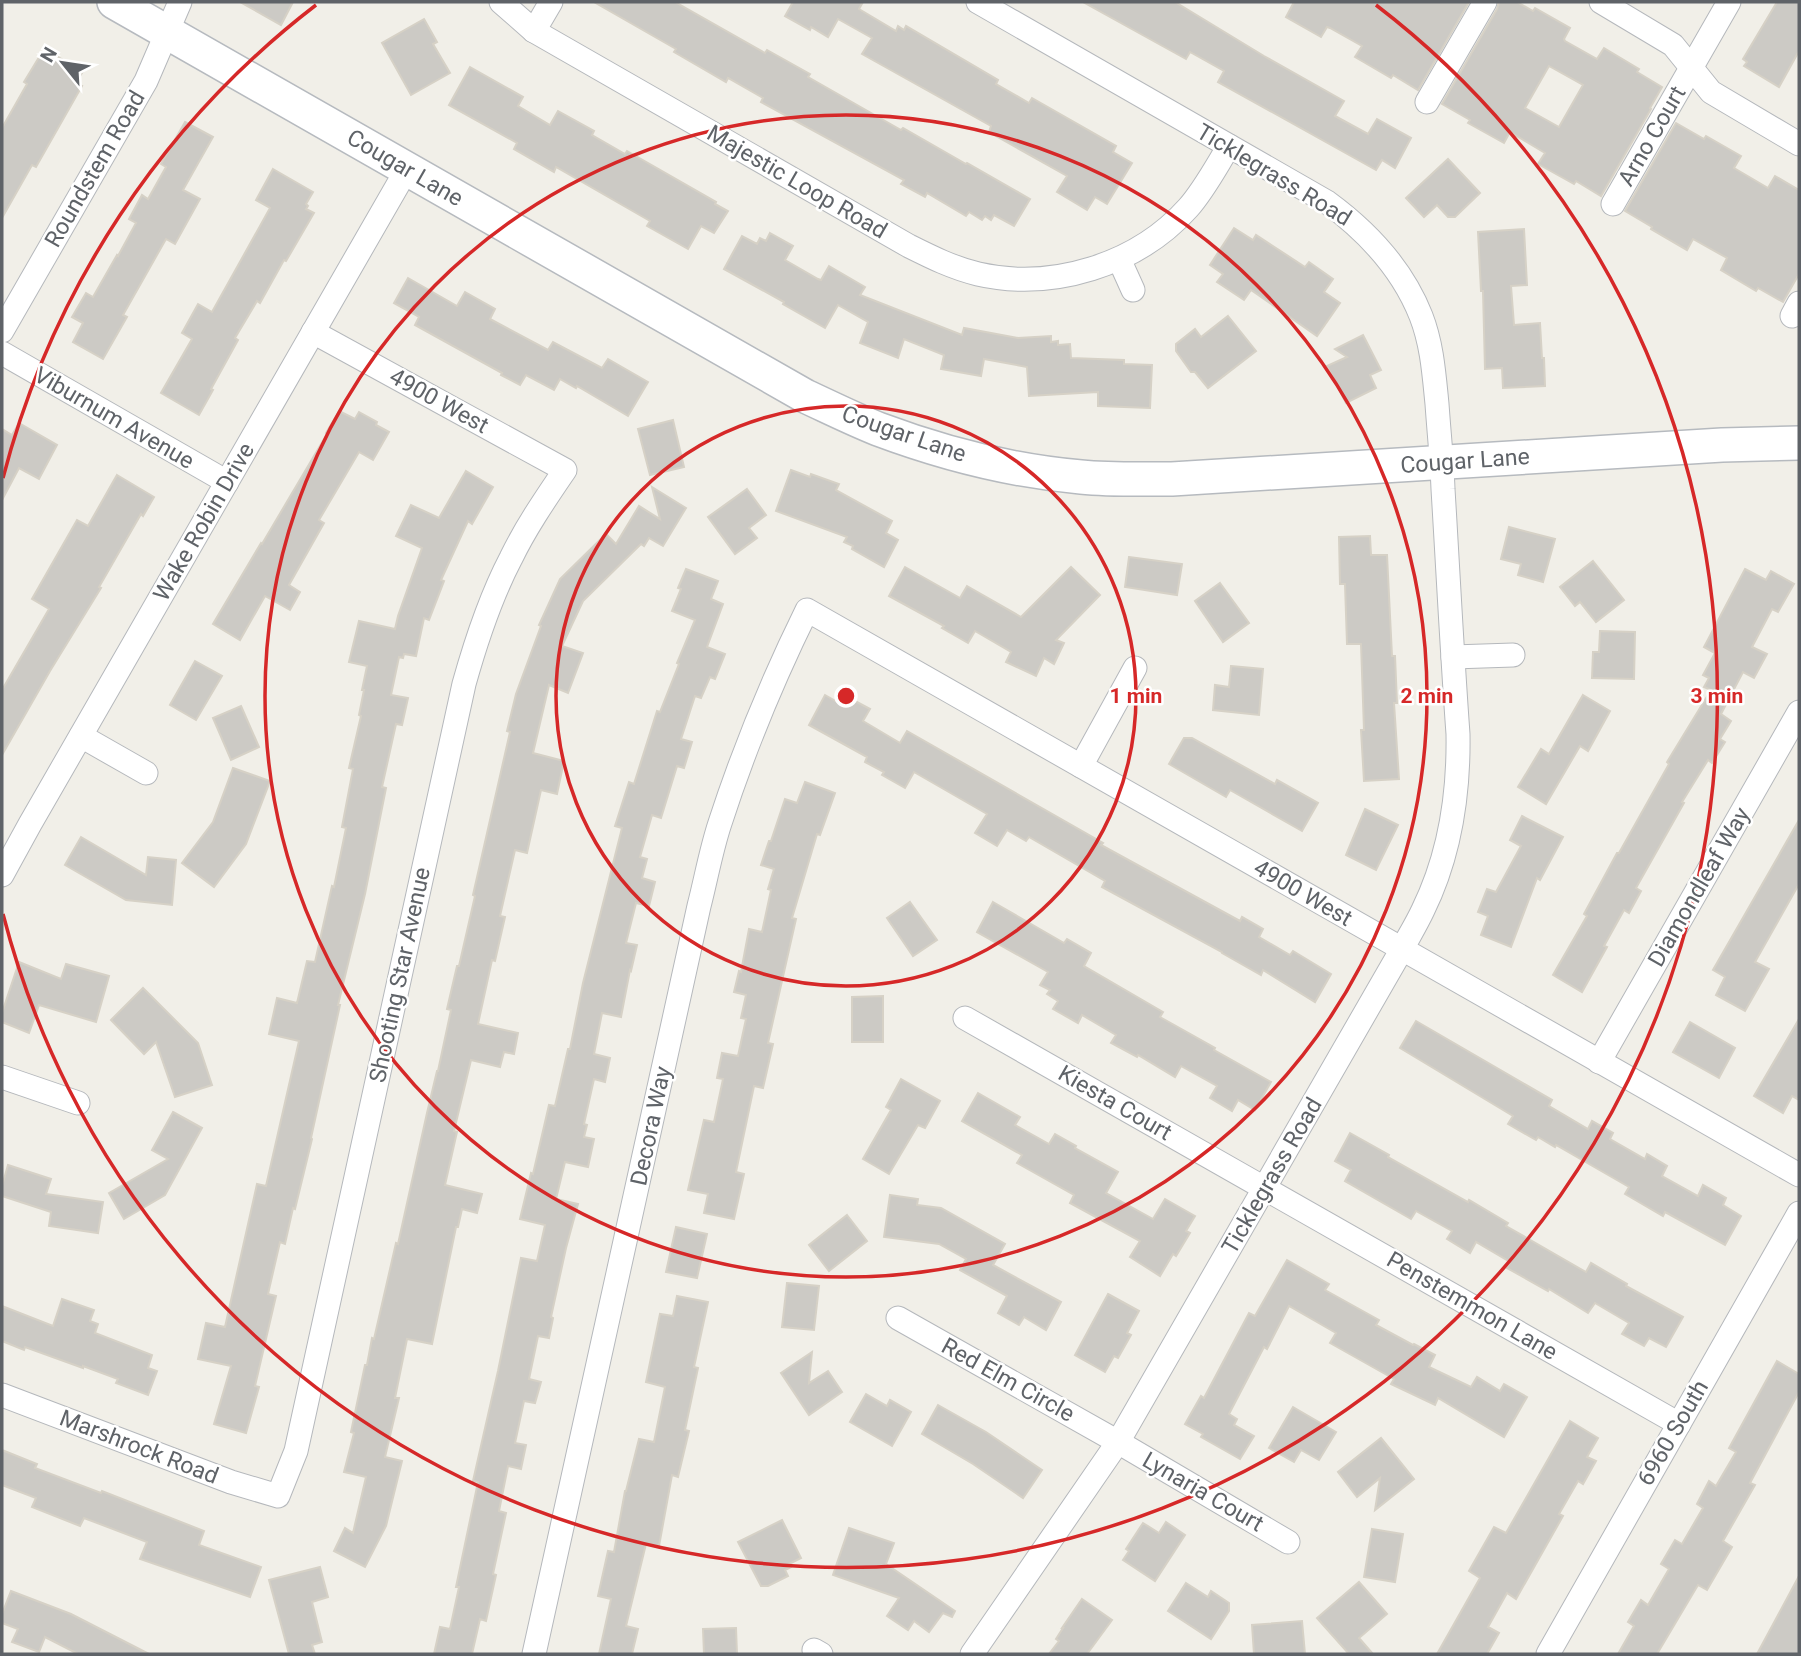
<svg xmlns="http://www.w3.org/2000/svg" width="1801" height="1656" viewBox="0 0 1801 1656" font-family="Roboto,sans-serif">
<rect width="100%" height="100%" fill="#f1efe8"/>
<g fill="#cccac5" stroke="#d6d1c6" stroke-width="2" fill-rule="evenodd">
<path d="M240 2H293L281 25Z"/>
<path d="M594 2H675L765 53 767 50 810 74 808 77 901 130 903 128 966 164 967 163 1030 199 1014 226 994 215 991 220 985 216 982 220 969 212 966 216 927 193 925 197 901 184 904 180 761 102 763 98 728 78 726 82 674 52 676 49Z"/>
<path d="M793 2H863L859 9 896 31 898 26 904 30 906 26 998 80 996 84 1029 103 1032 98 1116 146 1113 152 1132 163 1107 204 1095 197 1087 210 1057 192 1067 176 989 132 991 126 862 54 872 38 838 19 828 37 811 27 810 30 785 16Z"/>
<path d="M1083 2H1175L1264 56 1344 101 1335 116 1368 134 1377 119 1411 138 1395 168 1382 160 1376 170 1218 82 1224 71 1190 52 1186 59Z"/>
<path d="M1294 2H1469L1418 90 1393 75 1391 78 1355 57 1362 46 1330 28 1327 27 1321 37 1286 17Z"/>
<path d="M1499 2H1517L1533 11 1535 8 1570 28 1564 39 1565 41 1597 59 1604 48 1639 69 1637 72 1662 87 1650 108 1651 109 1601 196 1576 181 1574 184 1538 164 1545 153 1510 132 1504 143 1468 123 1470 120 1442 104 1497 9ZM1549 66 1583 85 1559 127 1525 108Z"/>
<path d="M1777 2H1799V51L1779 87 1744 66 1747 62 1743 59Z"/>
<path d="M424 19 437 42 433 44 450 73 411 95 382 43Z"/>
<path d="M44 49 83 71 76 83 82 86 36 167 32 165 2 218V128L27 84 24 82Z"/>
<path d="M470 67 523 97 518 106 550 125 558 111 594 131 592 135 625 154 627 151 716 202 715 204 728 211 714 233 701 226 688 249 647 226 650 221 556 167 554 172 514 149 517 143 449 105Z"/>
<path d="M185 122 213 137 183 190 200 199 175 244 166 239 123 315 127 317 103 359 73 342 83 323 72 317 86 293 93 297 117 255 118 256 136 223 129 219 142 195 148 199 166 167 161 164Z"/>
<path d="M1676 123 1704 139 1706 136 1741 156 1734 168 1768 188 1775 176 1799 190V274L1783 302 1758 288 1756 291 1721 270 1727 258 1693 239 1687 250 1651 229 1652 227 1625 211Z"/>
<path d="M1448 159 1480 193 1455 217H1448L1437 205 1424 217 1406 198Z"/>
<path d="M273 169 313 192 306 204 308 206 306 209 314 213 286 261 284 260 260 303 257 301 235 338 238 340 211 389 213 390 199 415 161 393 192 339 182 333 198 304 212 312 270 208 256 200Z"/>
<path d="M1234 228 1253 240 1256 235 1305 267 1309 262 1333 279 1324 292 1340 303 1317 336 1251 290 1244 300 1217 282 1223 274 1210 265Z"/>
<path d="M1524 229 1527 285 1511 286 1514 325 1540 323 1542 358H1544L1545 386 1503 388 1502 368 1485 369 1483 291H1481L1478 232Z"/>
<path d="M770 233 793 246 785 260 818 279 821 280 829 266 865 287 860 295 962 335 964 328 1018 338 1051 336V342L1058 341V345L1070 344 1071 358 1124 360V364L1152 365 1150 408 1098 406V392L1029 396 1027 367 984 359 981 376 941 369 944 355 904 339 898 358 860 343 868 322 838 305 825 328 783 304 784 302 724 269 742 236 757 244 760 238 766 241Z"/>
<path d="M408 278 457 306 465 292 495 309 490 319 548 350 553 342 602 368 608 359 648 382 628 416 577 386 576 388 560 379 554 390 526 375 520 385 501 375 502 373 415 325 419 317 394 303Z"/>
<path d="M1228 316 1256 351 1208 388 1195 372H1191L1176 351V344L1195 329 1201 337Z"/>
<path d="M1363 335 1381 370 1370 375 1376 388 1346 403 1327 366 1347 357 1335 349Z"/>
<path d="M339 411 355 419 359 412 377 422 376 425 389 432 373 460 359 452 319 520 324 523 289 585 300 592 290 610 265 596 240 640 213 624 261 543 262 544 327 434 326 433Z"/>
<path d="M673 420 684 467 650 475 638 429Z"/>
<path d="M19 423 57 445 39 479 19 468 2 500V429L12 435Z"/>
<path d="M791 470 810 477 811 474 839 484 836 490 892 521 886 533 898 540 884 567 852 549 853 546 844 542 847 537 776 511Z"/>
<path d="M466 471 493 487 472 524 468 521 441 580 444 581 429 620 424 618 416 656 404 654 403 658 399 657 391 695 408 698 402 725 396 724 382 787 386 788 365 894 338 1005H340L311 1138 312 1139 295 1209 293 1208 285 1244 280 1242 268 1294 276 1296 255 1386 259 1387 246 1433 214 1424 231 1366 198 1359 206 1323 225 1327 257 1184 266 1186 299 1041 269 1034 277 998 297 1003 307 961 315 962 332 886 334 887 346 828 342 827 353 769 349 768 361 716 359 715 364 690H362L367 666 349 662 359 621 395 629 398 616 422 548 396 536 411 505 439 518Z"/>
<path d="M117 475 154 497 143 516 141 514 99 587 101 588 50 671 2 755V690L49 609 32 599 77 520 88 526Z"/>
<path d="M652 487 686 508 663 546 649 538 644 546 641 544 583 601 562 646 583 653 568 693 549 685 533 753 564 761 557 794 541 790 527 853 515 850 500 916 505 917 495 961 492 960 478 1024 518 1033 514 1054 504 1052 500 1067 471 1060 454 1131 457 1132 445 1185 482 1194 477 1213 462 1209 458 1227H456L432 1344 407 1339 395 1398H399L385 1457 402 1461 386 1526 365 1567 334 1551 345 1528 353 1533 366 1477 344 1472 354 1433 351 1432 365 1365H367L372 1338 374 1339 396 1243 398 1244 427 1113 437 1071H438L451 1010 447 1009 457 966H459L475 896 473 895 510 732 507 731 516 694 541 626 539 625 560 579 606 534 616 544 639 506 660 519Z"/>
<path d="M747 489 766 515 749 528 757 538 735 554 708 517Z"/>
<path d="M1509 527 1555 539 1543 582 1518 575 1521 564 1501 559Z"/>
<path d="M1370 536 1371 555H1387L1392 656H1395L1397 703H1394L1399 779 1364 781 1361 730H1364L1361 644H1347L1345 584H1340L1339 537Z"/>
<path d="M1129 557 1182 564 1177 595 1125 587Z"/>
<path d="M1593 561 1624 600 1596 622 1580 602 1575 606 1560 587Z"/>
<path d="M905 567 960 598 967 586 1021 617 1071 567 1100 595 1056 640 1064 643 1054 664 1044 658 1036 676 1006 662 1011 652 975 631 968 643 942 628 944 626 889 596Z"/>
<path d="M686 569 718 581 711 599 723 604 707 647 725 654 715 679 710 677 701 698 695 696 681 739 692 742 684 768 677 766 661 818 652 815 640 857 647 859 642 878 655 882 649 906 636 903 626 943 637 945 631 971 630 970 621 1017 602 1013 594 1054 610 1058 605 1082 594 1079 584 1124 587 1125 584 1137 594 1139 588 1167 565 1162 556 1199 578 1204 566 1248 551 1317 553 1318 549 1338 538 1336 529 1379 541 1382 535 1403 524 1401 515 1443 526 1445 521 1469 508 1466 499 1511 506 1513 493 1574 496 1575 486 1621 480 1619 472 1654H434L440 1627 450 1629 459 1587H456L478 1482 473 1481 498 1371 521 1258 537 1261 545 1225 520 1219 531 1173 533 1174 549 1105 555 1106 568 1049H570L583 983 622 828 615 826 629 782 634 784 657 711 660 712 679 664 677 663 695 620 672 611 681 589 678 588Z"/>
<path d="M1745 569 1766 580 1771 571 1794 584 1778 612 1772 609 1752 647 1767 654 1754 678 1743 672 1721 714 1731 721 1720 739 1725 742 1712 763 1708 760 1682 802 1684 803 1636 888 1641 891 1629 913 1624 910 1604 946 1607 947 1582 992 1553 975 1587 916 1584 914 1617 853H1619L1669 764 1667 762 1711 690 1704 687 1709 678 1703 675 1715 653 1704 647Z"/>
<path d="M1220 583 1249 623 1223 642 1195 601Z"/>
<path d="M1600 631 1635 632 1634 679 1592 678 1593 652H1599Z"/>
<path d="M195 661 222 676 196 720 170 705Z"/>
<path d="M1231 666 1263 669 1259 715 1213 710 1215 685 1229 687Z"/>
<path d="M825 695 841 704 846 696 870 709 863 721 900 743 907 731 1103 843 1101 845 1240 921 1242 917 1263 929 1259 937 1290 955 1293 951 1331 974 1315 1002 1263 970 1261 975 1222 953V952L1102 887 1105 881 1029 837 1026 841 1007 830 997 846 975 833 987 814 914 772 905 788 882 775 884 772 865 762 867 757 809 725Z"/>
<path d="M1583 695 1610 711 1588 751 1580 746 1546 804 1518 787 1541 749 1549 754Z"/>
<path d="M241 706 259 747 231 760 213 718Z"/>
<path d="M1184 738H1192L1275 784 1277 780 1318 803 1302 831 1230 790 1226 797 1169 764Z"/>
<path d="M233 768 270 781 246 844 214 887 182 863 213 822Z"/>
<path d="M805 782 835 793 820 835 817 834 792 918 796 919 768 1043 773 1044 763 1088 754 1086 736 1172 744 1174 734 1219 704 1213 708 1194 688 1190 704 1120 714 1122 723 1079 717 1078 722 1053 738 1056 746 1019 741 1018 746 995 734 992 739 971 741 972 749 929 762 932 771 890 768 889 774 869 761 865 769 841H771L785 799 797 803Z"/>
<path d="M1365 809 1398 825 1376 870 1346 855Z"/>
<path d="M1522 816 1563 837 1540 880 1537 878 1511 947 1481 935 1488 916 1478 912 1487 889 1496 892 1521 846 1510 840Z"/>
<path d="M1799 820V884L1755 962 1769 969 1745 1011 1716 995 1725 977 1713 970Z"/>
<path d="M81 837 146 875 148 857 176 860 172 905 126 900 65 865Z"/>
<path d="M910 902 937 940 913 956 887 918Z"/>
<path d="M993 902 1064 943 1067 939 1091 953 1084 966 1163 1012 1160 1017 1215 1048 1214 1050 1271 1082 1255 1110 1238 1100 1232 1111 1210 1098 1217 1086 1181 1066 1175 1077 1138 1055 1137 1057 1111 1043 1116 1035 1082 1015 1078 1023 1053 1009 1058 1001 1047 994 1050 990 1040 985 1048 972 977 932Z"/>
<path d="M19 962 61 979 66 964 109 976 96 1022 39 1005 29 1033 2 1022V1013Z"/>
<path d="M143 988 198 1043 212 1085 175 1097 156 1042 144 1054 111 1020Z"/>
<path d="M883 996V1042H852V997Z"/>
<path d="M1799 1019V1100L1792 1096 1783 1113 1754 1096Z"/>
<path d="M1416 1021 1552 1100 1549 1106 1588 1129 1592 1121 1613 1133 1610 1139 1645 1159 1647 1154 1667 1166 1662 1176 1698 1196 1703 1185 1726 1198 1723 1205 1741 1216 1725 1245 1665 1212 1663 1216 1625 1194 1629 1187 1556 1145 1555 1147 1538 1137 1536 1140 1508 1124 1513 1116 1400 1048Z"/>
<path d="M1690 1022 1735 1048 1719 1078 1673 1052Z"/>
<path d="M901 1079 940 1101 925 1128 918 1125 889 1174 863 1159 891 1110 886 1107Z"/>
<path d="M978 1093 1020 1117 1015 1125 1049 1144 1055 1134 1076 1146 1075 1148 1118 1172 1106 1193 1153 1219 1165 1199 1195 1216 1186 1231 1190 1233 1176 1256 1173 1254 1160 1276 1130 1257 1140 1241 1070 1203 1074 1195 1017 1163 1022 1155 962 1121Z"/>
<path d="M173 1112 202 1128 165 1195 124 1219 109 1193 168 1159 152 1150Z"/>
<path d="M1350 1133 1389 1155 1388 1157 1468 1202 1469 1200 1508 1223 1506 1226 1586 1272 1591 1263 1627 1284 1626 1286 1683 1317 1666 1347 1649 1338 1644 1346 1622 1334 1629 1323 1595 1303 1588 1313 1549 1289 1548 1291 1507 1268 1510 1262 1476 1242 1470 1253 1447 1239 1452 1231 1416 1211 1411 1219 1345 1181 1351 1170 1335 1161Z"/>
<path d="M8 1165 51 1179 46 1194 103 1202 98 1233 49 1226 51 1212 2 1196V1186Z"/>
<path d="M890 1195 918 1199 917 1205 941 1208 1005 1244 993 1265 1061 1302 1046 1330 1024 1317 1019 1325 998 1313 1007 1296 960 1270 966 1259 939 1244 884 1237Z"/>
<path d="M847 1215 867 1241 829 1271 809 1245Z"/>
<path d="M676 1227 707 1234 697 1278 666 1272Z"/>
<path d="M1287 1260 1329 1284 1325 1290 1379 1320 1376 1325 1413 1345 1414 1344 1435 1355 1429 1367 1471 1387 1477 1377 1500 1391 1504 1384 1527 1397 1504 1437 1438 1398 1435 1405 1391 1384 1394 1379 1330 1343 1336 1333 1289 1306 1267 1349 1264 1347 1229 1414 1237 1419 1234 1425 1254 1436 1240 1459 1201 1437 1203 1434 1185 1424 1201 1396 1204 1398 1249 1313 1255 1316Z"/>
<path d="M787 1283 819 1286 814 1330 782 1327Z"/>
<path d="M1108 1294 1139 1311 1127 1333 1131 1335 1118 1358 1114 1356 1105 1372 1075 1355Z"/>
<path d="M677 1296 708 1302 694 1367 698 1368 685 1430 689 1431 678 1477 672 1475 659 1546 646 1544 626 1626 638 1629 632 1654H599L611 1599 598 1596 608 1551 614 1552 625 1491H626L639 1439 654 1442 665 1387 646 1382 660 1314 673 1316Z"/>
<path d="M62 1299 94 1310 90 1321 98 1324 95 1333 152 1355 148 1368 157 1371 148 1395 116 1383 118 1379 83 1366V1368L25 1347 24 1350 2 1341V1306L53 1326Z"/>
<path d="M812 1352 809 1383 828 1371 842 1392 809 1415 781 1373Z"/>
<path d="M1777 1361 1799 1374V1392L1750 1483 1755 1485 1723 1541 1732 1547 1707 1590 1698 1585 1657 1654H1618L1634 1626 1628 1622 1641 1600 1648 1605 1669 1569 1661 1564 1675 1540 1682 1544 1703 1508 1697 1504 1709 1481 1716 1486 1736 1452 1729 1448Z"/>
<path d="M866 1394 887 1406 890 1400 911 1412 892 1446 850 1422Z"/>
<path d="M938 1405 986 1432 1042 1470 1023 1498 973 1464 922 1434Z"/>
<path d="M1293 1407 1336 1432 1319 1460 1301 1450 1294 1462 1269 1448Z"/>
<path d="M1570 1421 1598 1438 1587 1457 1596 1461 1583 1484 1578 1481 1559 1514 1563 1516 1516 1599 1507 1593 1488 1627 1499 1633 1487 1654H1437L1480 1578 1469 1571 1494 1527 1506 1533Z"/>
<path d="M1381 1438 1414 1479 1375 1510 1380 1478 1357 1497 1338 1472Z"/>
<path d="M2 1450 37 1464 35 1468 101 1493 102 1491 204 1531 199 1545 261 1567 250 1597 140 1559 147 1542 84 1518 80 1526 32 1507 36 1498 2 1485Z"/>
<path d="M782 1520 801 1558 789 1564 791 1567 785 1570 788 1576 768 1586H761L738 1542Z"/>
<path d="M1166 1522 1185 1535 1155 1581 1123 1560 1129 1551 1126 1549 1143 1523 1159 1533Z"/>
<path d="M849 1528 894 1543 886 1564 955 1611 952 1617 943 1613 929 1632 914 1621 908 1630 887 1616 899 1598 833 1575Z"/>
<path d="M1372 1529 1403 1534 1395 1582 1364 1577Z"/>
<path d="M320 1567 328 1597 312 1602 322 1642 312 1645 315 1654H289L269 1580Z"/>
<path d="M1799 1576V1654H1757Z"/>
<path d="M1359 1582 1387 1614 1359 1638 1373 1654H1349L1317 1618Z"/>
<path d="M1186 1583 1208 1597 1211 1591 1229 1603V1611L1211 1639 1168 1611Z"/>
<path d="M11 1591 71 1614 149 1654H78L45 1637 39 1652 12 1642 18 1629 2 1623V1614Z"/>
<path d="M1082 1599 1112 1620 1087 1654H1049L1059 1641 1056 1639 1063 1628H1062Z"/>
<path d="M1302 1621 1305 1654H1254L1252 1625Z"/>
<path d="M736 1628 737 1654H704L703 1629Z"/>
</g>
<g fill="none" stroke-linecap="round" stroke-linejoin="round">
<defs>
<g id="minor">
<path d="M501 2 534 31 909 246C931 257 953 268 978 274 1052 291 1137 265 1188 208 1204 190 1216 167 1229 146"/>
<path d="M1601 2 1673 45 1711 92 1799 144"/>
<path d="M534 31 551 2"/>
<path d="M1427 102 1485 2"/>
<path d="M1613 204 1729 2"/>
<path d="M1119 259 1133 290"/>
<path d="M1792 316 1799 303"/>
<path d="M2 331 146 81 180 2"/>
<path d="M2 353 227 482"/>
<path d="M1453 657 1513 655"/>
<path d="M81 736 146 773"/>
<path d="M1081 766 1135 668"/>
<path d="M2 875 30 824 407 169"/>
<path d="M965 1018 1679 1424"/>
<path d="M1599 1062 1799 712"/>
<path d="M2 1077 78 1103"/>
<path d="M898 1318 1118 1442 1288 1542"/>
<path d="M2 1395 231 1482 278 1496 296 1451 464 684C476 641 490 598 511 558 526 527 546 498 565 470L313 332"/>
<path d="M814 1650 821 1654"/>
<path d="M534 1654 699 906C706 879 711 850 720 823 744 749 773 679 807 610L1799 1175"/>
<path d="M972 1654 1118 1442 1402 949C1409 936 1417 923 1423 910 1450 855 1459 795 1458 734 1452 652 1448 571 1443 489 1442 461 1439 433 1437 404 1434 374 1432 344 1421 316 1402 268 1368 232 1327 202L978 2"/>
<path d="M1548 1654 1799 1213"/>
</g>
<path id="secondary" d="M114 2 805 396C829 407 853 419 878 429 942 453 1012 471 1081 477 1111 480 1141 479 1172 479L1722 445 1799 443"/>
</defs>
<use href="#minor" stroke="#b5b8bc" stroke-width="25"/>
<use href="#secondary" stroke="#b6babf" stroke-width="36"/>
<use href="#minor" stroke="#fff" stroke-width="23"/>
<use href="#secondary" stroke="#fff" stroke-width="33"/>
</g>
<g fill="none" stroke="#d62828" stroke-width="3.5">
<circle cx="846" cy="696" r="290"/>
<circle cx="846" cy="696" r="581"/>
<path d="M3 478A871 871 0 0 1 316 5M1376 5A871 871 0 1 1 3 914"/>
</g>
<g text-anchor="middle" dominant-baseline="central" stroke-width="5" stroke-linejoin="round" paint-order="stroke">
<g font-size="23" fill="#5f6368" stroke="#fff">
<text transform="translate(1652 136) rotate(-60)">Arno Court</text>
<text transform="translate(405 168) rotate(30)">Cougar Lane</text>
<text transform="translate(95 169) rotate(-60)">Roundstem Road</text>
<text transform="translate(1274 175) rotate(31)">Ticklegrass Road</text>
<text transform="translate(797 182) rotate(30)">Majestic Loop Road</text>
<text transform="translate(439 401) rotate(29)">4900 West</text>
<text transform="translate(114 418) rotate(30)">Viburnum Avenue</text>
<text transform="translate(904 434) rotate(19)">Cougar Lane</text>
<text transform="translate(1465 461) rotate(-4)">Cougar Lane</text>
<text transform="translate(204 522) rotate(-60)">Wake Robin Drive</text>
<text transform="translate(1699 887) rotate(-60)">Diamondleaf Way</text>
<text transform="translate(1303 893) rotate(30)">4900 West</text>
<text transform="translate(400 975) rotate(-78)">Shooting Star Avenue</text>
<text transform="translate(1115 1103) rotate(30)">Kiesta Court</text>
<text transform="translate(651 1126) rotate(-78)">Decora Way</text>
<text transform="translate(1272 1176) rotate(-60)">Ticklegrass Road</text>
<text transform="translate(1472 1306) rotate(30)">Penstemmon Lane</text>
<text transform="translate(1008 1380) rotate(29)">Red Elm Circle</text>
<text transform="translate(1673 1433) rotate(-60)">6960 South</text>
<text transform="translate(139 1447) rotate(21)">Marshrock Road</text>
<text transform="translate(1203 1492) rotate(30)">Lynaria Court</text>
</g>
</g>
<circle cx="846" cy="696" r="10" fill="#d62828" stroke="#fff" stroke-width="3.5"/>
<g font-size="21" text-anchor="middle" font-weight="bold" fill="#d62828" stroke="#fff" stroke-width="5" stroke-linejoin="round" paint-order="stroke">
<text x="1136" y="703">1 min</text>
<text x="1427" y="703">2 min</text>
<text x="1717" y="703">3 min</text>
</g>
<rect width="1801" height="1656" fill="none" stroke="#5f6368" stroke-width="7"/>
<g transform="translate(63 63) rotate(300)" stroke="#ffffff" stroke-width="5" paint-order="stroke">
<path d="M0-5L12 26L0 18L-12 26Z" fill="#5f6368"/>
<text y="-10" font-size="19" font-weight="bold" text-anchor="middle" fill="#5f6368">N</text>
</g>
</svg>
